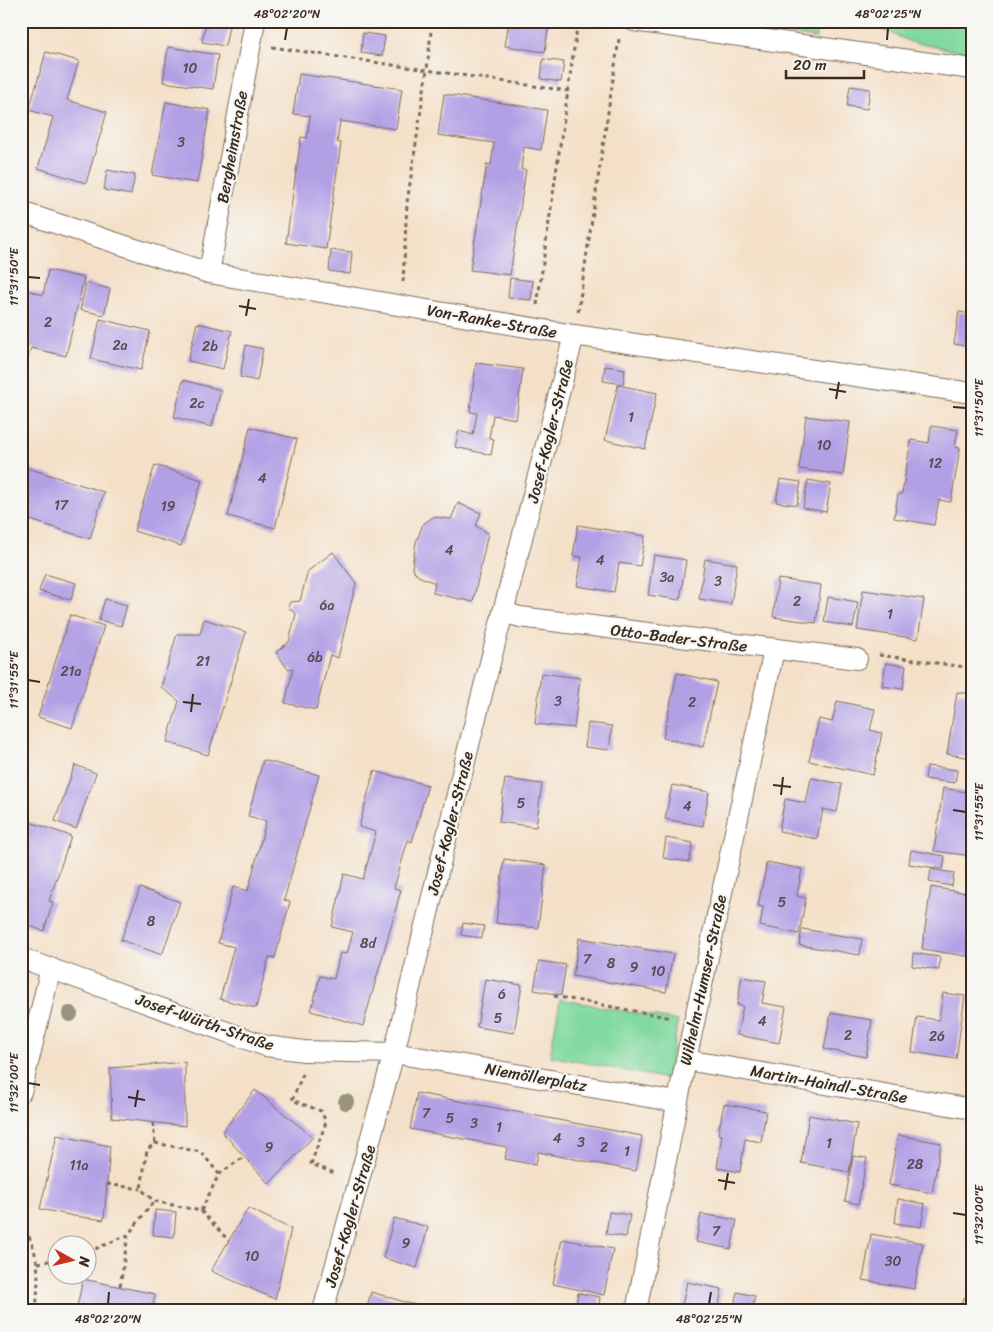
<svg xmlns="http://www.w3.org/2000/svg" width="993" height="1332" viewBox="0 0 993 1332" font-family="Sriracha,sans-serif">
<rect width="100%" height="100%" fill="#f6f6f2"/>
<filter id="ink" filterUnits="userSpaceOnUse"><feTurbulence type="fractalNoise" baseFrequency=".02" numOctaves="2"/><feDisplacementMap in="SourceGraphic" scale="10" xChannelSelector="R" yChannelSelector="G"/><feConvolveMatrix kernelMatrix="1 2 1 2 8 2 1 2 1" color-interpolation-filters="sRGB"/></filter>
<filter id="wash" filterUnits="userSpaceOnUse"><feTurbulence type="fractalNoise" baseFrequency=".0096" numOctaves="4" result="noise"/><feDisplacementMap in="SourceGraphic" scale="20" xChannelSelector="R" yChannelSelector="G"/><feGaussianBlur stdDeviation="1.12" result="paint"/><feColorMatrix in="noise" values="0 0 0 0 0 0 0 0 0 0 0 0 0 0 0 0 0 1.4 0 .05"/><feComposite in="paint" operator="in"/></filter>
<g filter="url(#wash)">
<rect width="100%" height="100%" fill="#f4e0c8"/>
<g fill="#80d99f" stroke="#5e825e">
<path d="M757 21H805L817 26 816 38 756 30Z"/>
<path d="M861 21H972V54L911 42Z"/>
<path d="M560 999 678 1021 667 1079 550 1056Z"/>
</g>
<g id="blocks">
<g fill="#b2a0e5">
<path d="M206 21H230L225 46 202 42Z"/>
<path d="M509 21H549L545 52 505 46Z"/>
<path d="M363 33 385 36 382 56 361 53Z"/>
<path d="M168 47 218 55 213 89 163 82Z"/>
<path d="M46 52 79 61 67 100 107 112 86 183 38 168 53 117 29 110Z"/>
<path d="M543 59 564 62 561 82 541 79Z"/>
<path d="M299 74 402 89 396 129 340 121 337 142 341 143 326 249 286 243 301 137 307 138 310 116 293 114Z"/>
<path d="M850 86 870 89 867 109 847 106Z"/>
<path d="M444 94 547 110 541 150 524 147 521 169 526 170 510 275 470 270 487 164 491 165 494 143 438 135Z"/>
<path d="M166 102 210 110 197 183 152 175Z"/>
<path d="M107 170 135 175 131 195 104 190Z"/>
<path d="M331 250 352 252 350 274 329 271Z"/>
<path d="M48 270 84 278 66 356 31 348 27 360 21 358V288L43 295Z"/>
<path d="M510 278 533 281 531 300 508 298Z"/>
<path d="M86 283 110 289 104 315 80 310Z"/>
<path d="M959 312 972 314V347L954 344Z"/>
<path d="M100 319 150 331 141 370 91 359Z"/>
<path d="M197 323 232 331 223 369 188 361Z"/>
<path d="M246 345 263 349 257 381 240 377Z"/>
<path d="M476 363 523 369 516 419 493 415 489 438 494 439 491 455 455 447 459 431 473 435 477 413 470 412Z"/>
<path d="M605 366 625 369 623 384 603 381Z"/>
<path d="M183 380 221 390 212 427 174 417Z"/>
<path d="M618 385 657 393 645 449 605 440Z"/>
<path d="M806 416 850 422 843 475 799 469Z"/>
<path d="M931 426 958 430 955 447 960 448 951 502 939 500 934 525 894 518 898 494H902L911 440 929 443Z"/>
<path d="M250 427 297 439 275 528 228 516Z"/>
<path d="M155 465 202 480 181 546 134 531Z"/>
<path d="M21 466 104 492 90 539 21 517Z"/>
<path d="M780 479 801 482 797 505 776 502Z"/>
<path d="M808 480 831 484 826 512 803 508Z"/>
<path d="M458 503 481 513 476 526 488 533 473 602 433 593 435 583 418 576 412 568 416 542 423 524 433 517 451 519Z"/>
<path d="M578 525 645 536 640 566 619 563 614 592 577 586 582 557 573 556Z"/>
<path d="M333 552 356 583 338 658 330 655 316 710 285 703 293 669 287 668 276 652 289 642 296 614 288 607 290 602 300 601 308 571Z"/>
<path d="M654 555 686 560 680 600 648 595Z"/>
<path d="M705 559 737 564 731 604 699 599Z"/>
<path d="M45 574 76 583 71 600 39 591Z"/>
<path d="M778 579 821 585 816 623 773 617Z"/>
<path d="M863 590 924 599 918 639 857 630Z"/>
<path d="M828 597 858 602 853 627 824 622Z"/>
<path d="M105 599 127 605 121 626 99 620Z"/>
<path d="M70 615 104 626 72 728 38 717Z"/>
<path d="M204 619 246 632 208 755 167 742 179 701 161 687 177 634H200Z"/>
<path d="M886 663 906 666 903 689 882 686Z"/>
<path d="M541 673 580 678 574 728 535 724Z"/>
<path d="M677 673 717 682 703 747 663 738Z"/>
<path d="M957 692 972 694V758L947 754Z"/>
<path d="M837 701 875 709 870 730 882 733 873 775 809 761 819 719 832 722Z"/>
<path d="M588 723 612 726 609 750 585 747Z"/>
<path d="M263 760 319 775 284 900 290 902 275 958 269 957 256 1008 220 999 234 947 218 943 233 887 248 891 266 821 248 816Z"/>
<path d="M75 765 96 773 76 829 55 821Z"/>
<path d="M927 766 957 770 955 783 925 779Z"/>
<path d="M374 771 428 785 412 842 408 840 394 888 401 890 363 1026 311 1011 320 976 334 979 340 953 347 954 353 932 332 927 344 874 363 879 376 832 359 827Z"/>
<path d="M811 778 842 784 837 812 823 809 817 839 779 831 785 799 806 803Z"/>
<path d="M505 779 542 784 536 827 499 822Z"/>
<path d="M672 785 709 792 703 826 665 819Z"/>
<path d="M943 788 972 793V856L934 851Z"/>
<path d="M24 820 71 836 49 901 53 902 44 931 21 923V828Z"/>
<path d="M666 838 693 843 689 862 663 858Z"/>
<path d="M911 850 945 856 943 869 909 864Z"/>
<path d="M504 859 546 865 538 928 496 923Z"/>
<path d="M767 862 802 869 797 896 806 898 799 934 760 926 763 907 758 906Z"/>
<path d="M931 869 954 873 952 886 929 882Z"/>
<path d="M931 887 972 894V957L922 949Z"/>
<path d="M140 888 180 902 162 955 121 940Z"/>
<path d="M463 923 484 926 482 938 461 935Z"/>
<path d="M802 929 862 939 860 955 799 945Z"/>
<path d="M579 938 673 954 666 992 573 976Z"/>
<path d="M913 953 940 957 939 970 912 966Z"/>
<path d="M539 961 566 965 561 995 534 990Z"/>
<path d="M742 977 766 981 762 1003 786 1007 779 1043 737 1035 743 1006 737 1005Z"/>
<path d="M485 979 522 985 514 1033 477 1027Z"/>
<path d="M943 993 965 996 956 1059 912 1052 917 1017 939 1020Z"/>
<path d="M831 1013 872 1020 866 1057 824 1049Z"/>
<path d="M185 1062V1126L112 1118 110 1068Z"/>
<path d="M255 1090 313 1137 269 1184 222 1132Z"/>
<path d="M417 1093 642 1136 636 1171 538 1152 536 1165 505 1159 507 1147 410 1129Z"/>
<path d="M724 1104 766 1111 761 1142 745 1139 740 1172 717 1168 722 1135 718 1134Z"/>
<path d="M809 1115 857 1124 849 1172 801 1163Z"/>
<path d="M57 1135 110 1146 104 1220 74 1216 40 1209Z"/>
<path d="M898 1135 941 1143 932 1193 889 1185Z"/>
<path d="M853 1156 867 1158 858 1204 845 1201Z"/>
<path d="M898 1199 925 1204 921 1227 895 1223Z"/>
<path d="M248 1208 291 1229 275 1299 211 1271Z"/>
<path d="M155 1210 176 1212 174 1237 153 1235Z"/>
<path d="M609 1212 630 1215 626 1237 606 1234Z"/>
<path d="M701 1214 737 1220 731 1249 696 1242Z"/>
<path d="M394 1218 428 1227 417 1268 383 1258Z"/>
<path d="M871 1234 923 1243 914 1289 863 1280Z"/>
<path d="M562 1239 613 1249 604 1295 553 1284Z"/>
<path d="M83 1279 155 1294 152 1311H76Z"/>
<path d="M687 1282 722 1289 718 1311H681Z"/>
<path d="M371 1292 415 1305 414 1311H366Z"/>
<path d="M737 1292 755 1296 752 1311H733Z"/>
<path d="M578 1293 600 1297 598 1311H575Z"/>
<path d="M863 1303 894 1310V1311H861Z"/>
</g>
</g>
</g>
<g filter="url(#ink)">
<use href="#blocks" fill-opacity="0" stroke="#7c6a5a" stroke-width="1"/>
<g fill="none" stroke-linecap="round" stroke-linejoin="round">
<defs>
<g id="street">
<path d="M634 21 972 69"/>
<path d="M21 212 209 273 574 335 972 393"/>
<path d="M209 273 255 21"/>
<path d="M503 612 520 617 857 659"/>
<path d="M21 958 266 1046 304 1051 394 1053 677 1102"/>
<path d="M686 1060 972 1109"/>
<path d="M21 1092 51 968"/>
<path d="M323 1311 394 1053 469 745 574 335"/>
<path d="M636 1311 686 1060 774 650"/>
<path d="M971 1311 972 1305"/>
</g>
</defs>
<use href="#street" stroke="#7c6a5a" stroke-width="22"/>
<g stroke="#7c6a5a" stroke-width="3" stroke-dasharray="4 4" stroke-linecap="butt">
<path d="M837 21 851 27"/>
<path d="M272 47 568 91"/>
<path d="M403 282 407 203 427 70 432 21"/>
<path d="M537 305 578 21"/>
<path d="M578 312 619 39"/>
<path d="M879 655 972 668"/>
<path d="M554 996 672 1018"/>
<path d="M303 1074 292 1100 321 1111 326 1122 311 1164 337 1174"/>
<path d="M153 1123 155 1143"/>
<path d="M155 1143 201 1152 219 1174 201 1211 154 1201 141 1189 147 1150Z"/>
<path d="M219 1174 244 1157"/>
<path d="M107 1184 141 1189"/>
<path d="M201 1211 229 1241"/>
<path d="M21 1222C41 1255 39 1274 36 1311"/>
<path d="M88 1252 128 1235 154 1201"/>
<path d="M38 1263 58 1259"/>
<path d="M120 1286 128 1235"/>
</g>
<use href="#street" stroke="#fff" stroke-width="20"/>
</g>
<g fill="#98947c">
<circle cx="70" cy="1014" r="8"/>
<circle cx="346" cy="1102" r="8"/>
</g>
</g>
<path fill="none" stroke="#3b2a1e" stroke-width="2" d="M285 40 287 28M887 40 888 28M28 277 40 278M239 306 256 309M246 316 249 299M829 389 846 392M836 399 839 382M953 407 966 408M28 680 40 682M183 702 201 704M191 712 193 694M773 785 791 787M781 795 783 777M953 810 966 812M28 1083 40 1085M128 1097 145 1100M135 1107 138 1090M718 1180 735 1183M725 1190 728 1173M953 1213 966 1215M108 1304 109 1292M709 1304 711 1292"/>
<g text-anchor="middle" dominant-baseline="central" stroke-width="4.5" stroke-linejoin="round" paint-order="stroke">
<g font-size="14" fill="#594850">
<text x="190" y="68">10</text>
<text x="181" y="142">3</text>
<text x="48" y="322">2</text>
<text x="120" y="345">2a</text>
<text x="210" y="346">2b</text>
<text x="197" y="403">2c</text>
<text x="631" y="417">1</text>
<text x="824" y="445">10</text>
<text x="935" y="463">12</text>
<text x="262" y="478">4</text>
<text x="61" y="505">17</text>
<text x="168" y="506">19</text>
<text x="449" y="550">4</text>
<text x="600" y="560">4</text>
<text x="667" y="577">3a</text>
<text x="718" y="581">3</text>
<text x="797" y="601">2</text>
<text x="327" y="605">6a</text>
<text x="890" y="614">1</text>
<text x="315" y="657">6b</text>
<text x="203" y="661">21</text>
<text x="71" y="671">21a</text>
<text x="558" y="701">3</text>
<text x="692" y="702">2</text>
<text x="521" y="803">5</text>
<text x="687" y="806">4</text>
<text x="782" y="902">5</text>
<text x="151" y="921">8</text>
<text x="368" y="943">8d</text>
<text x="587" y="959">7</text>
<text x="611" y="963">8</text>
<text x="634" y="967">9</text>
<text x="658" y="971">10</text>
<text x="502" y="994">6</text>
<text x="498" y="1018">5</text>
<text x="762" y="1021">4</text>
<text x="848" y="1035">2</text>
<text x="937" y="1036">26</text>
<text x="426" y="1113">7</text>
<text x="450" y="1118">5</text>
<text x="474" y="1123">3</text>
<text x="499" y="1127">1</text>
<text x="557" y="1138">4</text>
<text x="581" y="1142">3</text>
<text x="829" y="1143">1</text>
<text x="269" y="1147">9</text>
<text x="604" y="1147">2</text>
<text x="627" y="1151">1</text>
<text x="915" y="1164">28</text>
<text x="79" y="1165">11a</text>
<text x="716" y="1231">7</text>
<text x="406" y="1243">9</text>
<text x="252" y="1256">10</text>
<text x="893" y="1261">30</text>
</g>
<g font-size="16" fill="#3b2a1e" stroke="#f6f6f2">
<text transform="translate(232 147) rotate(-80)">Bergheimstraße</text>
<text transform="translate(492 321) rotate(10)">Von-Ranke-Straße</text>
<text transform="translate(550 431) rotate(-76)">Josef-Kogler-Straße</text>
<text transform="translate(679 638) rotate(7)">Otto-Bader-Straße</text>
<text transform="translate(450 823) rotate(-76)">Josef-Kogler-Straße</text>
<text transform="translate(703 980) rotate(-78)">Wilhelm-Humser-Straße</text>
<text transform="translate(205 1022) rotate(19)">Josef-Würth-Straße</text>
<text transform="translate(536 1077) rotate(10)">Niemöllerplatz</text>
<text transform="translate(829 1084) rotate(10)">Martin-Haindl-Straße</text>
<text transform="translate(350 1216) rotate(-74)">Josef-Kogler-Straße</text>
</g>
</g>
<rect width="993" height="1332" fill="none" stroke="#f6f6f2" stroke-width="55"/>
<g transform="translate(72 1260) rotate(98)"><circle r="24" fill="#f6f6f2" stroke="#aba49d"/>
<path d="M0-4L9 19L0 12L-9 19Z" fill="#c8321e"/>
<text y="-8" font-size="14" font-weight="bold" text-anchor="middle" fill="#3b2a1e">N</text>
</g>
<path d="M786 70v8h78v-8" fill="none" stroke="#3b2a1e" stroke-width="2.5"/>
<text x="793" y="70" font-size="15" fill="#3b2a1e" stroke="#f6f6f2" stroke-width="4" paint-order="stroke">20 m</text>
<rect x="28" y="28" width="938" height="1276" fill="none" stroke="#3b2a1e" stroke-width="2"/>
<g font-size="12" text-anchor="middle" fill="#3b2a1e">
<text x="287" y="18">48°02'20"N</text>
<text x="888" y="18">48°02'25"N</text>
<text transform="translate(14 277) rotate(-90)" y="4">11°31'50"E</text>
<text transform="translate(979 408) rotate(-90)" y="4">11°31'50"E</text>
<text transform="translate(14 680) rotate(-90)" y="4">11°31'55"E</text>
<text transform="translate(979 812) rotate(-90)" y="4">11°31'55"E</text>
<text transform="translate(14 1083) rotate(-90)" y="4">11°32'00"E</text>
<text transform="translate(979 1215) rotate(-90)" y="4">11°32'00"E</text>
<text x="108" y="1323">48°02'20"N</text>
<text x="709" y="1323">48°02'25"N</text>
</g>
</svg>
